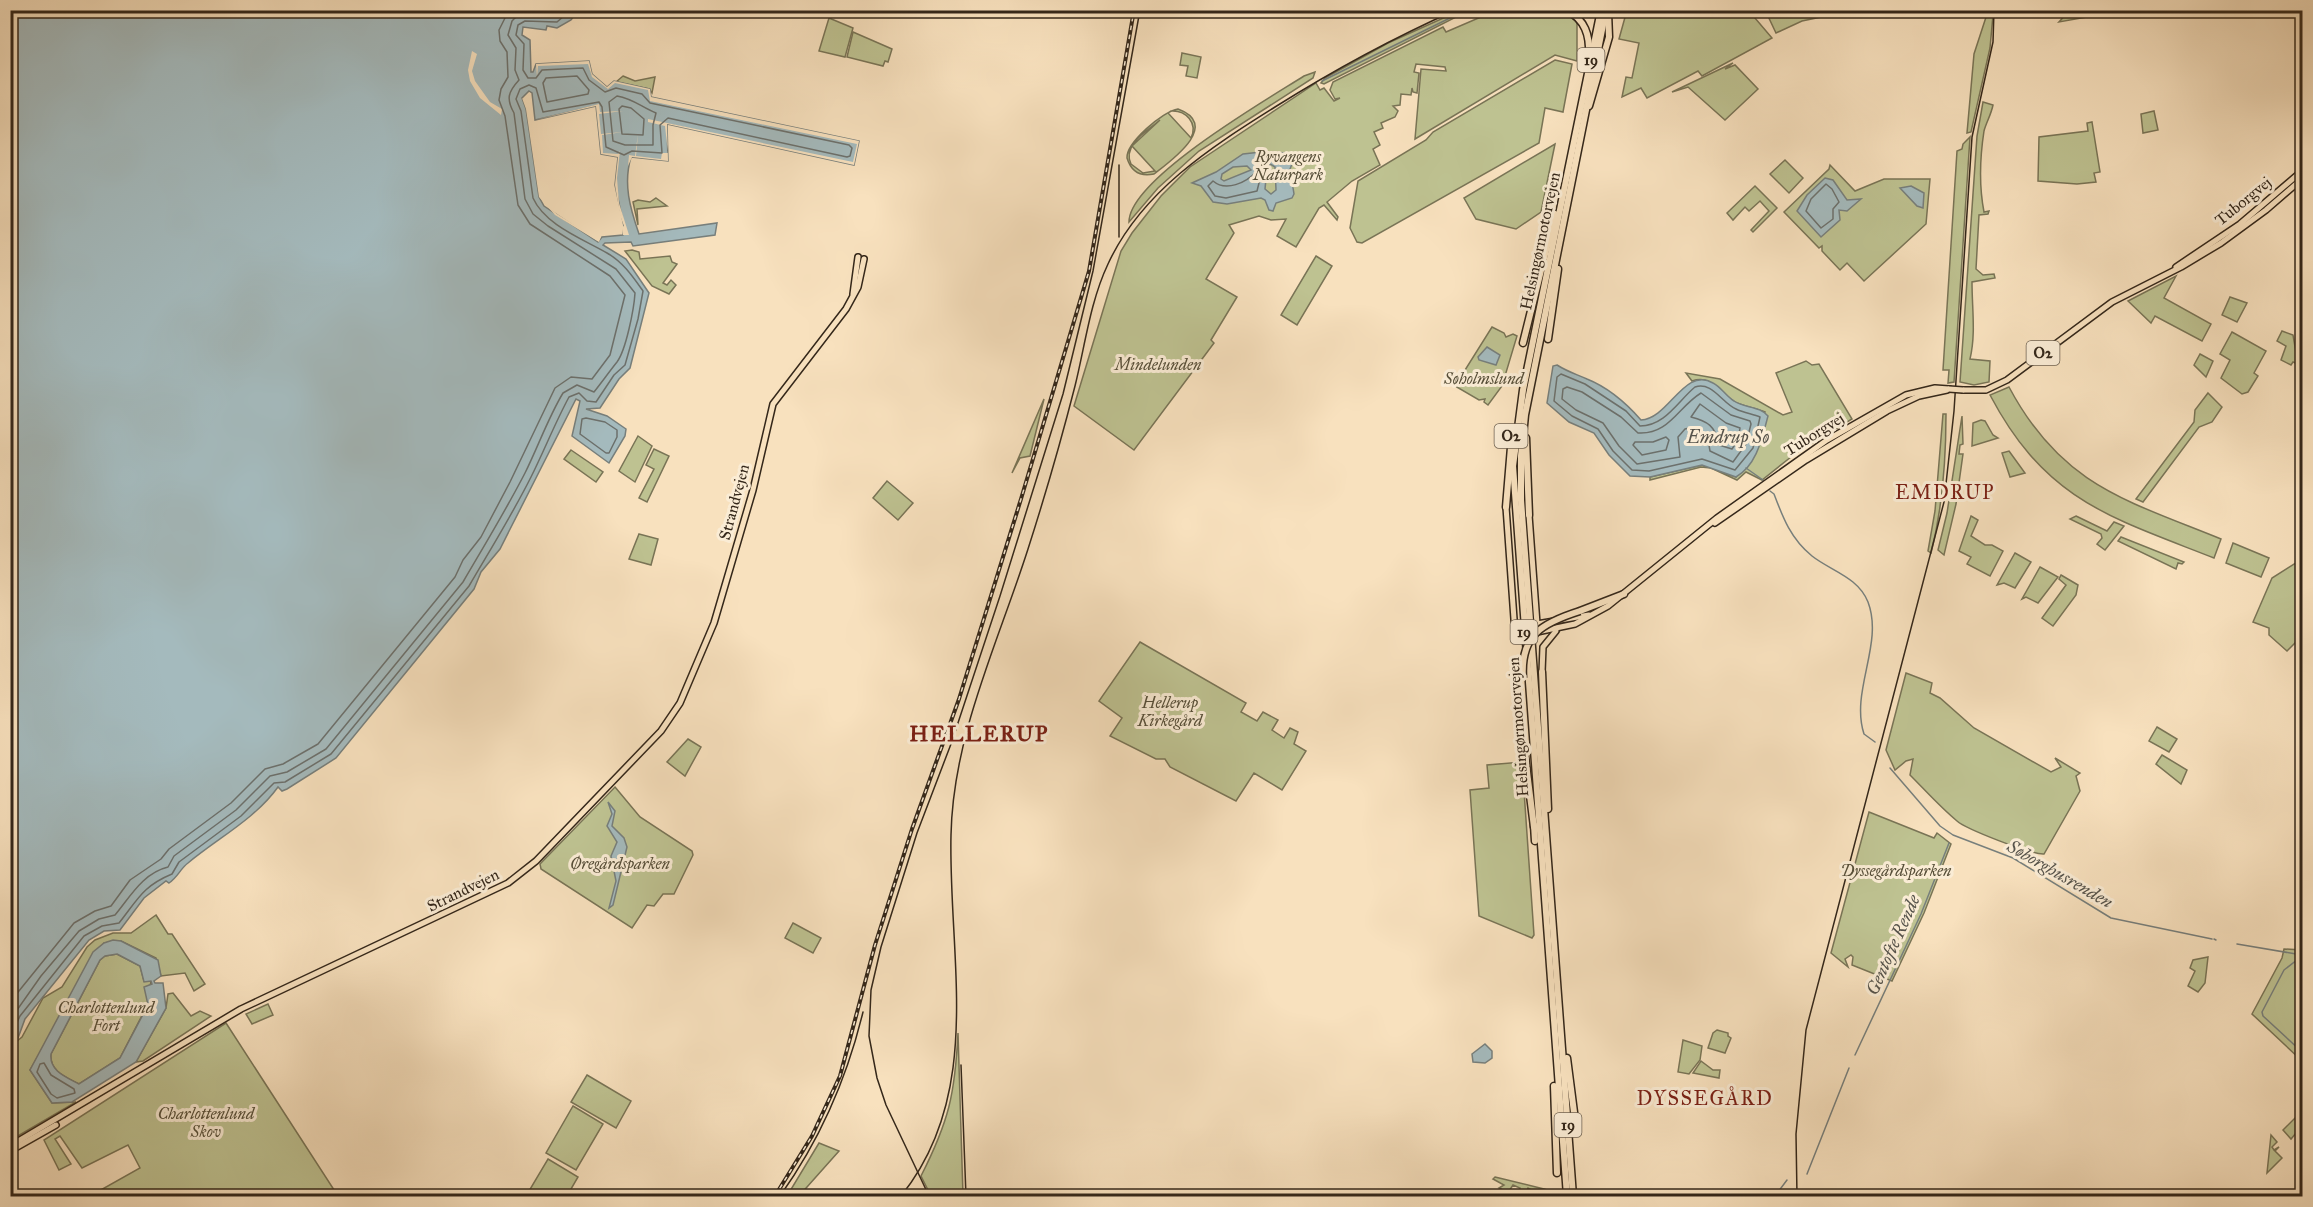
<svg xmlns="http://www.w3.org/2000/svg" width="2313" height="1207" viewBox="0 0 2313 1207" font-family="'IM FELL Great Primer',serif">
<rect width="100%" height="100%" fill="#f8e1be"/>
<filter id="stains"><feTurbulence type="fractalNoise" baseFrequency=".00333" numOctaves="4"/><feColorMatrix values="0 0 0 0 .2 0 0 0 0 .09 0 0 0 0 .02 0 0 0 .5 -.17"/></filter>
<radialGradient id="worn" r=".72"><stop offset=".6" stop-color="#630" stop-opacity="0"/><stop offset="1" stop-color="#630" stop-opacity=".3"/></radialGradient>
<g fill="#bec291" stroke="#797456" stroke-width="1.5" fill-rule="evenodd">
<path d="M1461 10 1468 11 1324 84 1321 83 1325 78 1388 43Z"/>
<path d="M1497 10C1522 11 1557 4 1577 22V61L1555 55 1415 139 1421 69 1446 71 1445 67 1416 64 1414 72 1419 73 1417 93 1413 92 1412 88 1411 95 1401 94 1400 105 1393 106 1398 111 1395 117 1381 123 1383 128 1374 132 1380 145 1373 149 1380 165 1352 181 1327 202 1338 217 1337 220 1324 205 1319 208 1296 247 1277 236 1286 219 1271 220 1259 216 1229 225 1234 233 1206 279 1237 297 1211 340 1214 343 1134 450 1074 406 1121 251 1132 233 1161 196 1190 167 1316 83 1320 90 1324 88 1334 101 1340 98 1335 99 1330 90 1333 82 1443 27 1446 32Z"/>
<path d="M1627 10H1688L1689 13 1692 10 1749 11 1772 38 1702 76 1698 71 1647 98 1641 88 1622 97 1626 77 1632 78 1639 43 1619 39Z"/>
<path d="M1773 10H1851V11L1802 21 1776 33 1767 14Z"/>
<path d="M1988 11H1992L1993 15 1990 48 1971 132 1967 133 1974 54Z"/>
<path d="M2069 11V10L2121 11 2059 22Z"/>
<path d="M829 18 853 28 845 57 819 51Z"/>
<path d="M853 32 892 49 888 62 885 61 883 66 847 57Z"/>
<path d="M1182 53 1201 57 1197 78 1186 76 1188 66 1180 65Z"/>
<path d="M1555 60 1572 64 1563 112 1545 108 1539 143 1362 243 1357 242 1350 228 1358 181 1426 140 1433 132Z"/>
<path d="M1733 63 1725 69 1735 65 1758 89 1725 120 1688 87 1672 92Z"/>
<path d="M1315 72 1313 78 1199 151 1158 188 1129 222C1129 179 1268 99 1304 76Z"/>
<path d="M623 76 635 81 655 77 652 93 649 89 616 82Z"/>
<path d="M1983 102 1993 105C1991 115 1986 123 1984 131 1980 157 1979 186 1984 212L1989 211 1988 214 1979 215 1976 269 1983 275 1994 274 1995 278 1972 282C1972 309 1976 334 1970 359L1990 361 1989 382 1974 385 1960 382 1977 136Z"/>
<path d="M1178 109C1221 125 1172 160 1154 174 1140 177 1131 171 1127 158 1126 143 1163 111 1178 109ZM1171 111C1186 110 1198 123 1191 138L1168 113ZM1160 120 1132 146 1155 171 1143 173 1131 164C1122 145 1147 131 1160 120Z"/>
<path d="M2154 111 2158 130 2143 133 2141 114Z"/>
<path d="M2092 122 2100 172 2094 173 2096 182 2077 184 2038 181 2039 137 2088 131 2087 123Z"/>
<path d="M1970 137 1954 382 1948 383 1949 370H1943L1957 151 1962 149 1963 144Z"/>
<path d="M1555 144 1541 212 1516 229 1476 219 1464 198Z"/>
<path d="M1785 160 1803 178 1789 193 1770 174Z"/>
<path d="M1830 165 1855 191 1884 179H1930L1926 224 1864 281 1847 263 1840 270 1822 251V246L1819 248 1784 212 1829 169Z"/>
<path d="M1755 186 1777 208 1753 232 1751 230 1769 211 1760 201 1749 211 1745 207 1733 220 1727 213Z"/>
<path d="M656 198 667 206 637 209 638 225 633 202 638 200 650 202Z"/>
<path d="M632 250 639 252 640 259 670 256 672 262 677 264 663 283 667 285 671 280 676 285 669 294 652 286 625 251Z"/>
<path d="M1316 256 1332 266 1297 325 1281 315Z"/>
<path d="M2176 276 2164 298 2211 324 2202 341 2155 316 2151 323 2128 301Z"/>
<path d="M2230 297 2247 303 2237 322 2222 315Z"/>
<path d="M1492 327 1504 333 1506 337 1513 334 1517 336 1502 386 1488 405 1484 402 1485 399 1479 400 1455 386Z"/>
<path d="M2282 331 2293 335 2298 364 2293 362 2291 365 2281 360 2286 346 2277 341Z"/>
<path d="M2232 332 2266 351 2254 373 2258 376 2248 392 2242 394 2221 378 2230 360 2220 354Z"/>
<path d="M2200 354 2213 361 2206 377 2194 365Z"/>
<path d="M1806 361 1812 365 1819 364 1852 419 1796 453 1762 480 1746 472 1737 480 1711 468 1701 467 1650 480V477L1702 465 1736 477 1765 412C1756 408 1746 407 1737 403 1720 395 1714 374 1692 381L1686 373 1720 379 1783 415 1792 412 1776 373Z"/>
<path d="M2009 387C2061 485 2125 500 2221 539L2214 558C2110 517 2046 501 1990 395Z"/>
<path d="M2208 393 2222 407 2212 422 2199 427 2143 502 2136 499 2194 422 2195 410Z"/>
<path d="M1044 399 1030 456 1020 458 1012 473Z"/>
<path d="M1943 414H1946C1946 461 1943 506 1931 553L1928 551 1935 511Z"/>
<path d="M1962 416 1963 444 1960 445 1959 454H1963L1956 504 1944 555 1938 550 1947 513Z"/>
<path d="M1981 420 1985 421 1993 435 1998 438 1972 446 1973 423Z"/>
<path d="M638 436 652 446 635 482 619 471Z"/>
<path d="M654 449 669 456 647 502 639 498 654 469 646 465Z"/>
<path d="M571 450 603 472 596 482 564 459Z"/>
<path d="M2009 451 2025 473 2010 477 2002 453Z"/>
<path d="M887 481 913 503 898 520 873 498Z"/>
<path d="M1971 516 1978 520 1971 536 1985 545H1992L2003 551 1990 576 1967 564 1971 557 1959 551Z"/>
<path d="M2076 516 2107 531 2114 522 2124 526 2105 550 2097 544 2102 538 2101 534 2070 519Z"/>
<path d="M639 534 658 539 651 565 629 559Z"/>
<path d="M2121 537 2184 562 2182 564 2178 563 2176 569 2118 541Z"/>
<path d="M2233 543 2269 558 2261 577 2226 563Z"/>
<path d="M2015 553 2031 562 2015 588 2004 583 1997 585Z"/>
<path d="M2302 559V641L2299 639 2287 651 2269 635V628L2253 622 2272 578Z"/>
<path d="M2040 567 2058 577 2038 603 2026 597 2022 599Z"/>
<path d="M2061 575 2078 585 2076 595 2053 626 2042 618 2066 585 2059 579Z"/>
<path d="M1140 642 1246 703 1241 712 1257 721 1263 712 1278 720 1272 730 1284 738 1290 728 1298 732 1294 744 1306 751 1282 790 1254 773 1236 801 1170 767 1165 759H1156L1110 736 1122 718 1099 701Z"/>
<path d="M1906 673 1932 683 1930 693 1940 698 1974 728 2051 772 2061 767 2055 758 2080 773 2076 776 2080 791 2044 854C2032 855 1966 829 1957 821 1940 807 1925 790 1910 775L1913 759 1906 761 1895 770 1886 750Z"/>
<path d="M2157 727 2177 739 2169 752 2149 741Z"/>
<path d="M688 739 701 747 685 776 667 762Z"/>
<path d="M2162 755 2187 770 2181 784 2156 764Z"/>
<path d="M1522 762 1534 935 1532 938 1479 916 1470 790 1489 788 1487 765Z"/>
<path d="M615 787 640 817 692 851 693 855 674 894H663L654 906 647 905 632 928 541 869 540 864Z"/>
<path d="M1869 812 1934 838 1937 833 1951 844 1924 913 1892 981 1852 965 1853 957 1851 955 1845 959 1848 967 1831 953Z"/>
<path d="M156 915 168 934H172L205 984 194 991 185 973 161 976 156 958 121 941 104 943 30 1070 52 1103 76 1102 11 1140V1046L22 1037 43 998 62 987 87 947 95 940 113 933H131Z"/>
<path d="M793 923 821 938 813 953 785 938Z"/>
<path d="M2284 949 2302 950V1061L2252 1014 2282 958Z"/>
<path d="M117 954 140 966 144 981 151 980 148 1004 120 1058 79 1084C66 1077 49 1071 51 1054L100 960 105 956Z"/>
<path d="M2208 957 2205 983 2198 992 2188 986 2195 971 2190 968 2193 960Z"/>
<path d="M173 993 191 1016 200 1011 211 1016 143 1061 136 1062 166 1008 168 994Z"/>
<path d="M268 1004 273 1015 252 1024 246 1014Z"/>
<path d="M226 1023 338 1196H90L140 1168 128 1145 82 1168 60 1136 55 1139 71 1164 59 1170 44 1140Z"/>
<path d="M1717 1030 1728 1033V1036L1731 1038 1725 1053 1708 1048 1713 1033Z"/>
<path d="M958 1033 963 1196H931L921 1176C949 1121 955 1094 958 1033Z"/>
<path d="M1683 1040 1702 1046 1700 1060 1689 1074 1678 1072Z"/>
<path d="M1701 1061 1713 1070H1720L1719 1078 1693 1073Z"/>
<path d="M587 1075 631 1101 616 1128 571 1102Z"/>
<path d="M573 1106 603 1124 576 1170 546 1153Z"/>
<path d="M2300 1113 2302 1126 2291 1139 2283 1130Z"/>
<path d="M2271 1135 2277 1142 2272 1147 2274 1150 2279 1147 2275 1151 2282 1158 2267 1173Z"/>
<path d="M819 1143 839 1151 799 1196H787Z"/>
<path d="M548 1159 578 1177 567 1196H526Z"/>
<path d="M1495 1177 1544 1189 1551 1191 1549 1196H1533L1535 1192 1528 1188 1524 1196 1513 1195H1516L1520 1188 1513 1185 1509 1191 1511 1194 1499 1188 1504 1185 1493 1179Z"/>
</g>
<g fill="#a4babd" stroke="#777f7c" stroke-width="1.5" fill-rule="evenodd">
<path d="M11 11H578L571 20 557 28 547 26 546 30 523 27 522 35 530 40 531 72H533L536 64 589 61 592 74 607 87 614 81 650 89 651 97 859 141 854 165 667 124 668 161 631 157C623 184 630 208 639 234L717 223 715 235 633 246 631 242 605 243 603 245 626 259 649 293 630 368 619 379 600 408 586 409 607 416 626 429 625 436 609 463 572 436 580 401 576 399 500 549 481 572 474 589 336 758 287 789 282 791 278 787C255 819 218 838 188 863 180 869 178 877 169 883L166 881 144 898 120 930 104 931 89 940 25 1019 18 1038 11 1046ZM529 91 532 93 535 120 596 106 601 154 618 157 615 185 624 226 623 235 602 237 598 242 544 206 539 197 526 109 522 98Z"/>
<path d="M1261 152 1289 153 1298 157V163L1292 164 1290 169 1294 194 1292 198 1276 203 1273 211 1269 210 1265 200 1261 198 1227 204 1213 202 1201 186 1192 183 1216 172 1243 154ZM1270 164 1275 167 1276 190 1271 194 1265 189 1267 169ZM1247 166 1251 170 1224 181 1221 179 1222 174 1233 167Z"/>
<path d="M1825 178 1833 180 1847 200 1861 199 1847 211 1839 210 1840 220 1821 237 1797 211 1807 195Z"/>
<path d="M1911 186 1924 193 1923 208 1917 206 1900 188Z"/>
<path d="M1487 347 1500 355 1496 365 1479 360 1478 357Z"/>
<path d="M1557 365C1568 372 1576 374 1587 379 1607 387 1627 404 1641 420 1669 419 1684 366 1713 383 1721 387 1726 396 1734 401 1744 408 1760 406 1768 416 1762 438 1757 465 1736 477L1702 465 1650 477 1630 476 1609 455 1594 433 1569 422 1547 403 1553 366Z"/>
<path d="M608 802 615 811 612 826 624 838 627 847 613 905 609 908 616 881 611 856 617 842 607 826 612 814Z"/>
<path d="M113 940 121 941 158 960 161 976 154 981 155 983H163L166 1008 136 1062 72 1102 52 1103 30 1070 93 952 104 943ZM117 954 140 966 144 982 151 981 152 984 144 987 148 1005 120 1058 79 1084C66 1077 49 1071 51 1054L100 960 105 956Z"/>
<path d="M1485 1044 1492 1051V1058L1485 1063 1473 1062 1472 1054Z"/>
</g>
<g fill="#f8e1be">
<path d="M472 51 477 54 472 71 475 81 490 102 502 109 501 115 480 98 470 81 468 70Z"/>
<path d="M589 61 592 74 607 87 614 81 650 89 651 97 859 141 854 165 667 124 668 161 632 157 628 166 629 155 635 156 638 134 636 156 661 159 662 153H668L665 126 648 122V119L853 162 857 144 650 101 648 90 615 83 608 89 592 77 588 64 538 66 537 77 536 64Z"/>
<path d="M522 98 525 100 530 113 540 194 546 205 557 214 594 237H601L599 242 555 215 539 197 526 109Z"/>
<path d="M599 104 600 112 623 111 599 114 601 134 623 132 602 135 603 153 618 154 620 151 617 178 619 203 629 235H623L622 227 624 226 620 215 615 185 618 157 601 154 596 106 535 120Z"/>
</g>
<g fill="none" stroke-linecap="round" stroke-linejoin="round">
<g stroke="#6c706c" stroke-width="1.5">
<path d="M577 76 589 90 588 94 547 102 543 83 546 78Z"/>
<path d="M617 96C634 99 641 107 656 113L653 125V145H625L613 141 609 102Z"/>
<path d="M622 106 631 108 644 119 643 135 622 134 619 109Z"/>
<path d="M1257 171 1261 175 1257 191 1226 198 1215 196 1208 186 1213 181C1226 192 1246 183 1257 171Z"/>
<path d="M1826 184 1832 189 1839 202 1833 209V219L1821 228 1806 211 1811 199Z"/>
<path d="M1561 374 1585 384 1626 411 1640 426C1665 426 1678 401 1695 387 1712 381 1722 403 1736 409 1744 413 1753 414 1760 417L1753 448 1735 470 1702 459 1649 471 1632 470 1613 451 1598 429 1572 416 1554 401 1557 377Z"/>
<path d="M1567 387 1582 392 1621 417 1638 433C1669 435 1678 407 1701 393L1731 415 1750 421 1751 424 1746 444 1733 462 1710 451 1707 434 1693 427 1685 429 1678 437 1680 457 1637 464 1619 446 1603 423 1576 410 1562 399 1563 389Z"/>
<path d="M1700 404 1726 423 1740 428 1738 440 1732 449 1719 445C1716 426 1707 421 1691 417Z"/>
<path d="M586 418 605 422 617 430V437L609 453H606L580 434 582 419Z"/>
<path d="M1666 437 1669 440 1666 450 1642 455 1633 445 1635 442H1653Z"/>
<path d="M10 1002 74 923 95 911 111 906 130 880 161 859 169 849 231 803 265 769 283 764 318 744 455 577 463 560 481 537 510 482 555 388 571 377 592 379 610 355 625 295 610 276 530 224 518 205 505 116 499 100 501 89 508 77 507 52 500 41 499 30 509 10"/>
<path d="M10 1020 41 976 79 931 99 919 115 915C130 897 143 873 168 867L174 856 236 810 270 776 287 772 326 749 463 582C484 546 506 510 525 473 538 447 548 418 563 393L577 385 594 392C602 382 609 372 617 362 626 350 634 309 635 293L616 269 548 226 533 214 525 199 514 113C506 99 508 92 519 80L515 70 516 48 508 35 512 21C525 6 546 21 561 10"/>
<path d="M10 1038 20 1016 84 936 102 926 119 923C138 899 143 886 172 874L179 862 241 816 274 783 285 782 331 754 469 586C490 550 512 515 531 477 544 451 555 423 569 397L579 393 587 401 596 402 614 375 625 365 638 319 643 291C633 277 623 262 607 253 583 239 545 225 533 198L521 111 516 99 520 89 529 85 536 88 543 112 599 102 602 107 606 147 624 155 632 151 662 153 660 125 668 118 847 157 850 156 852 148 849 145 650 103 642 94 616 88 605 92 589 80 583 68 542 70 536 78H528L523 70 524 44 516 35 518 25 525 21 557 22 571 10"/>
<path d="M44 1063 51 1075 74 1089 75 1093 57 1098 51 1094 37 1072 40 1064Z"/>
</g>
<g stroke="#777f7c" stroke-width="1.5">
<path d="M1322 81 1454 16"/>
<path d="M1746 468 1763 480"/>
<path d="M1770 491 1774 494C1783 518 1791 539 1812 556 1831 571 1858 577 1868 602 1884 644 1850 691 1864 734L1875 742"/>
<path d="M1890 768 1940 826 1953 835 2013 858 2111 918 2212 939"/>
<path d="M2214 939 2216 940"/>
<path d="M2237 944 2302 955"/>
<path d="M2302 956 2284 970 2262 1012 2263 1016 2302 1052"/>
<path d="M1855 1055 1921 914 1949 843"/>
<path d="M1807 1174 1849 1068"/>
<path d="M1775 1196 1787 1180"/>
</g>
<defs>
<g id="major">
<path d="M2176 267 2240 224 2302 171"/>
<path d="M853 294 858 257"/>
<path d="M1963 390H1986L2007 380 2112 302 2181 267 2221 243 2266 210 2302 179"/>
<path d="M1506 507 1515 633H1521"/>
<path d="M1529 515 1537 624 1589 615"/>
<path d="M1715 523 1806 460 1887 411 1919 396 1947 390"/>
<path d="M1537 632 1575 624 1608 606 1717 518 1827 440 1906 395 1935 388 1949 389"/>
<path d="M1542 672 1543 647 1556 631"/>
<path d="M10 1146 241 1009 508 883 536 861 661 731 680 703 714 623 753 490 773 404 846 309 858 287 864 259"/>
<path d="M10 1151 56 1125"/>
</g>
<g id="highway">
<path d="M1567 10C1585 20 1590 35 1589 55"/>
<path d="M1589 106 1609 37 1608 12"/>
<path d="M1548 339 1558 269"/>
<path d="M1523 343 1555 214"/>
<path d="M1526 438 1529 515"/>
<path d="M1506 507 1512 435"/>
<path d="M1580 611 1624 594"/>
<path d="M1542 672 1548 809"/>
<path d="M1525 756 1534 827"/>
<path d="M1534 825 1535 841"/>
<path d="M1567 1058 1575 1120"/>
<path d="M1554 1086 1557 1173"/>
<path d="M1567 1196 1513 466 1523 390 1601 10"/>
<path d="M1573 1196 1521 500V456L1525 415 1606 10"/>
</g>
</defs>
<use href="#major" stroke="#34271a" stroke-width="8"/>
<use href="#highway" stroke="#34271a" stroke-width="9"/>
<use href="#major" stroke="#f8e1be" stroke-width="5"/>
<use href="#highway" stroke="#f8e1be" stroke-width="6"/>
<g stroke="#34271a" stroke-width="1.5">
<path d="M1119 237V165"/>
<path d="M961 1065 966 1196"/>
<path d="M780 1196C820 1140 847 1078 863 1012"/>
<path d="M901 1196C985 1092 948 957 951 835 953 735 998 643 1028 549 1045 496 1061 441 1075 386 1085 346 1090 302 1108 264 1141 192 1211 147 1275 107 1334 70 1393 38 1456 10"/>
<path d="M929 1196 886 1105 877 1078 869 1036 871 990 881 947 917 833 951 744 1000 596 1063 394 1093 271 1140 10"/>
<path d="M1797 1196 1796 1134 1806 1030 1944 502 1954 411 1972 137 1993 42 1994 10"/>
</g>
<defs>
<path id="rail" d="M775 1196 812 1136 840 1076 875 945 912 829 959 699 1021 499 1089 271 1134 10"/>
</defs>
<use href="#rail" stroke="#34271a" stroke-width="4"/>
<use href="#rail" stroke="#faecd5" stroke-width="1.5" stroke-dasharray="4.5" stroke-linecap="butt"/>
<defs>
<g id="major-bridge">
<path d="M1949 389 1963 390"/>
<path d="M1521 633H1536"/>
</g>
<path id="highway-bridge" d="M1523 678C1520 635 1542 623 1580 611"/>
</defs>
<use href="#major-bridge" stroke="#34271a" stroke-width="8" stroke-linecap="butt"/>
<use href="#highway-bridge" stroke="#34271a" stroke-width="9" stroke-linecap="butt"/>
<use href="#major-bridge" stroke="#f8e1be" stroke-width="5"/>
<use href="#highway-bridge" stroke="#f8e1be" stroke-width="6"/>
</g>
<g text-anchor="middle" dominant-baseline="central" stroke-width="6" stroke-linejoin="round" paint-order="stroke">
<g fill="#faecd5" stroke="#6f6252" stroke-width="1.5">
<rect x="1577.5" y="48" width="27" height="24" rx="4.5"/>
<rect x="2026.5" y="341" width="33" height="24" rx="4.5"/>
<rect x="1494.5" y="424" width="33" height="24" rx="4.5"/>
<rect x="1510.5" y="620" width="27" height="24" rx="4.5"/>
<rect x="1554.5" y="1113" width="27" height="24" rx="4.5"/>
</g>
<g font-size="15" font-weight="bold" fill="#34271a">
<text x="1591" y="60">19</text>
<text x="2043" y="353">O2</text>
<text x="1511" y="436">O2</text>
<text x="1524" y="632">19</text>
<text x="1568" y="1125">19</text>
</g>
<g font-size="16" font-style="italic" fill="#564e38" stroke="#faecd5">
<text x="1288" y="156">Ryvangens<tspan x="1288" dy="18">Naturpark</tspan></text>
<text x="1158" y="364">Mindelunden</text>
<text x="1484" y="378">Søholmslund</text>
<text x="1170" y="702">Hellerup<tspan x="1170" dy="18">Kirkegård</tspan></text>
<text x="620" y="863">Øregårdsparken</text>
<text x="1896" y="870">Dyssegårdsparken</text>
<text x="106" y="1007">Charlottenlund<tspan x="106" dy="18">Fort</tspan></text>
<text x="206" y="1113">Charlottenlund<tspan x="206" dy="18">Skov</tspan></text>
</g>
<g font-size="16" fill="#34271a" stroke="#faecd5">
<text transform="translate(2243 201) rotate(-39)">Tuborgvej</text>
<text transform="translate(1540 241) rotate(-78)">Helsingørmotorvejen</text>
<text transform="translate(1814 434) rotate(-32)">Tuborgvej</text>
<text transform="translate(734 502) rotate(-75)">Strandvejen</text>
<text transform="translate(1518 727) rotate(-94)">Helsingørmotorvejen</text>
<text transform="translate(463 890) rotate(-26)">Strandvejen</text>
</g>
<g font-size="18" font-style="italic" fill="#56534b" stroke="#faecd5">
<text x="1728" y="437">Emdrup Sø</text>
<text transform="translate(2060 874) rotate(30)">Søborghusrenden</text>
<text transform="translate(1893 945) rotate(-66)">Gentofte Rende</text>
</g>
<g font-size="20" letter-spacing="1.5" fill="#7a1f14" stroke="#faecd5">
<text x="1945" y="492">EMDRUP</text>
<text x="1705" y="1098">DYSSEGÅRD</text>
</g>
<g font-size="22" font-weight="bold" letter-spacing="1.5" fill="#7a1f14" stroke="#faecd5">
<text x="979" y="733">HELLERUP</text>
</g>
</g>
<rect width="2313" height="1207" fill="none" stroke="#f8e1be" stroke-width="36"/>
<rect x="12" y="12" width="2289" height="1183" fill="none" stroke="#34271a" stroke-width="3"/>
<rect x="18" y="18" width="2277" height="1171" fill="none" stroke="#34271a" stroke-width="1.5"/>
<rect width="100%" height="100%" filter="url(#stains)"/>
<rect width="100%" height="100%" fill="url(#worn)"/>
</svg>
